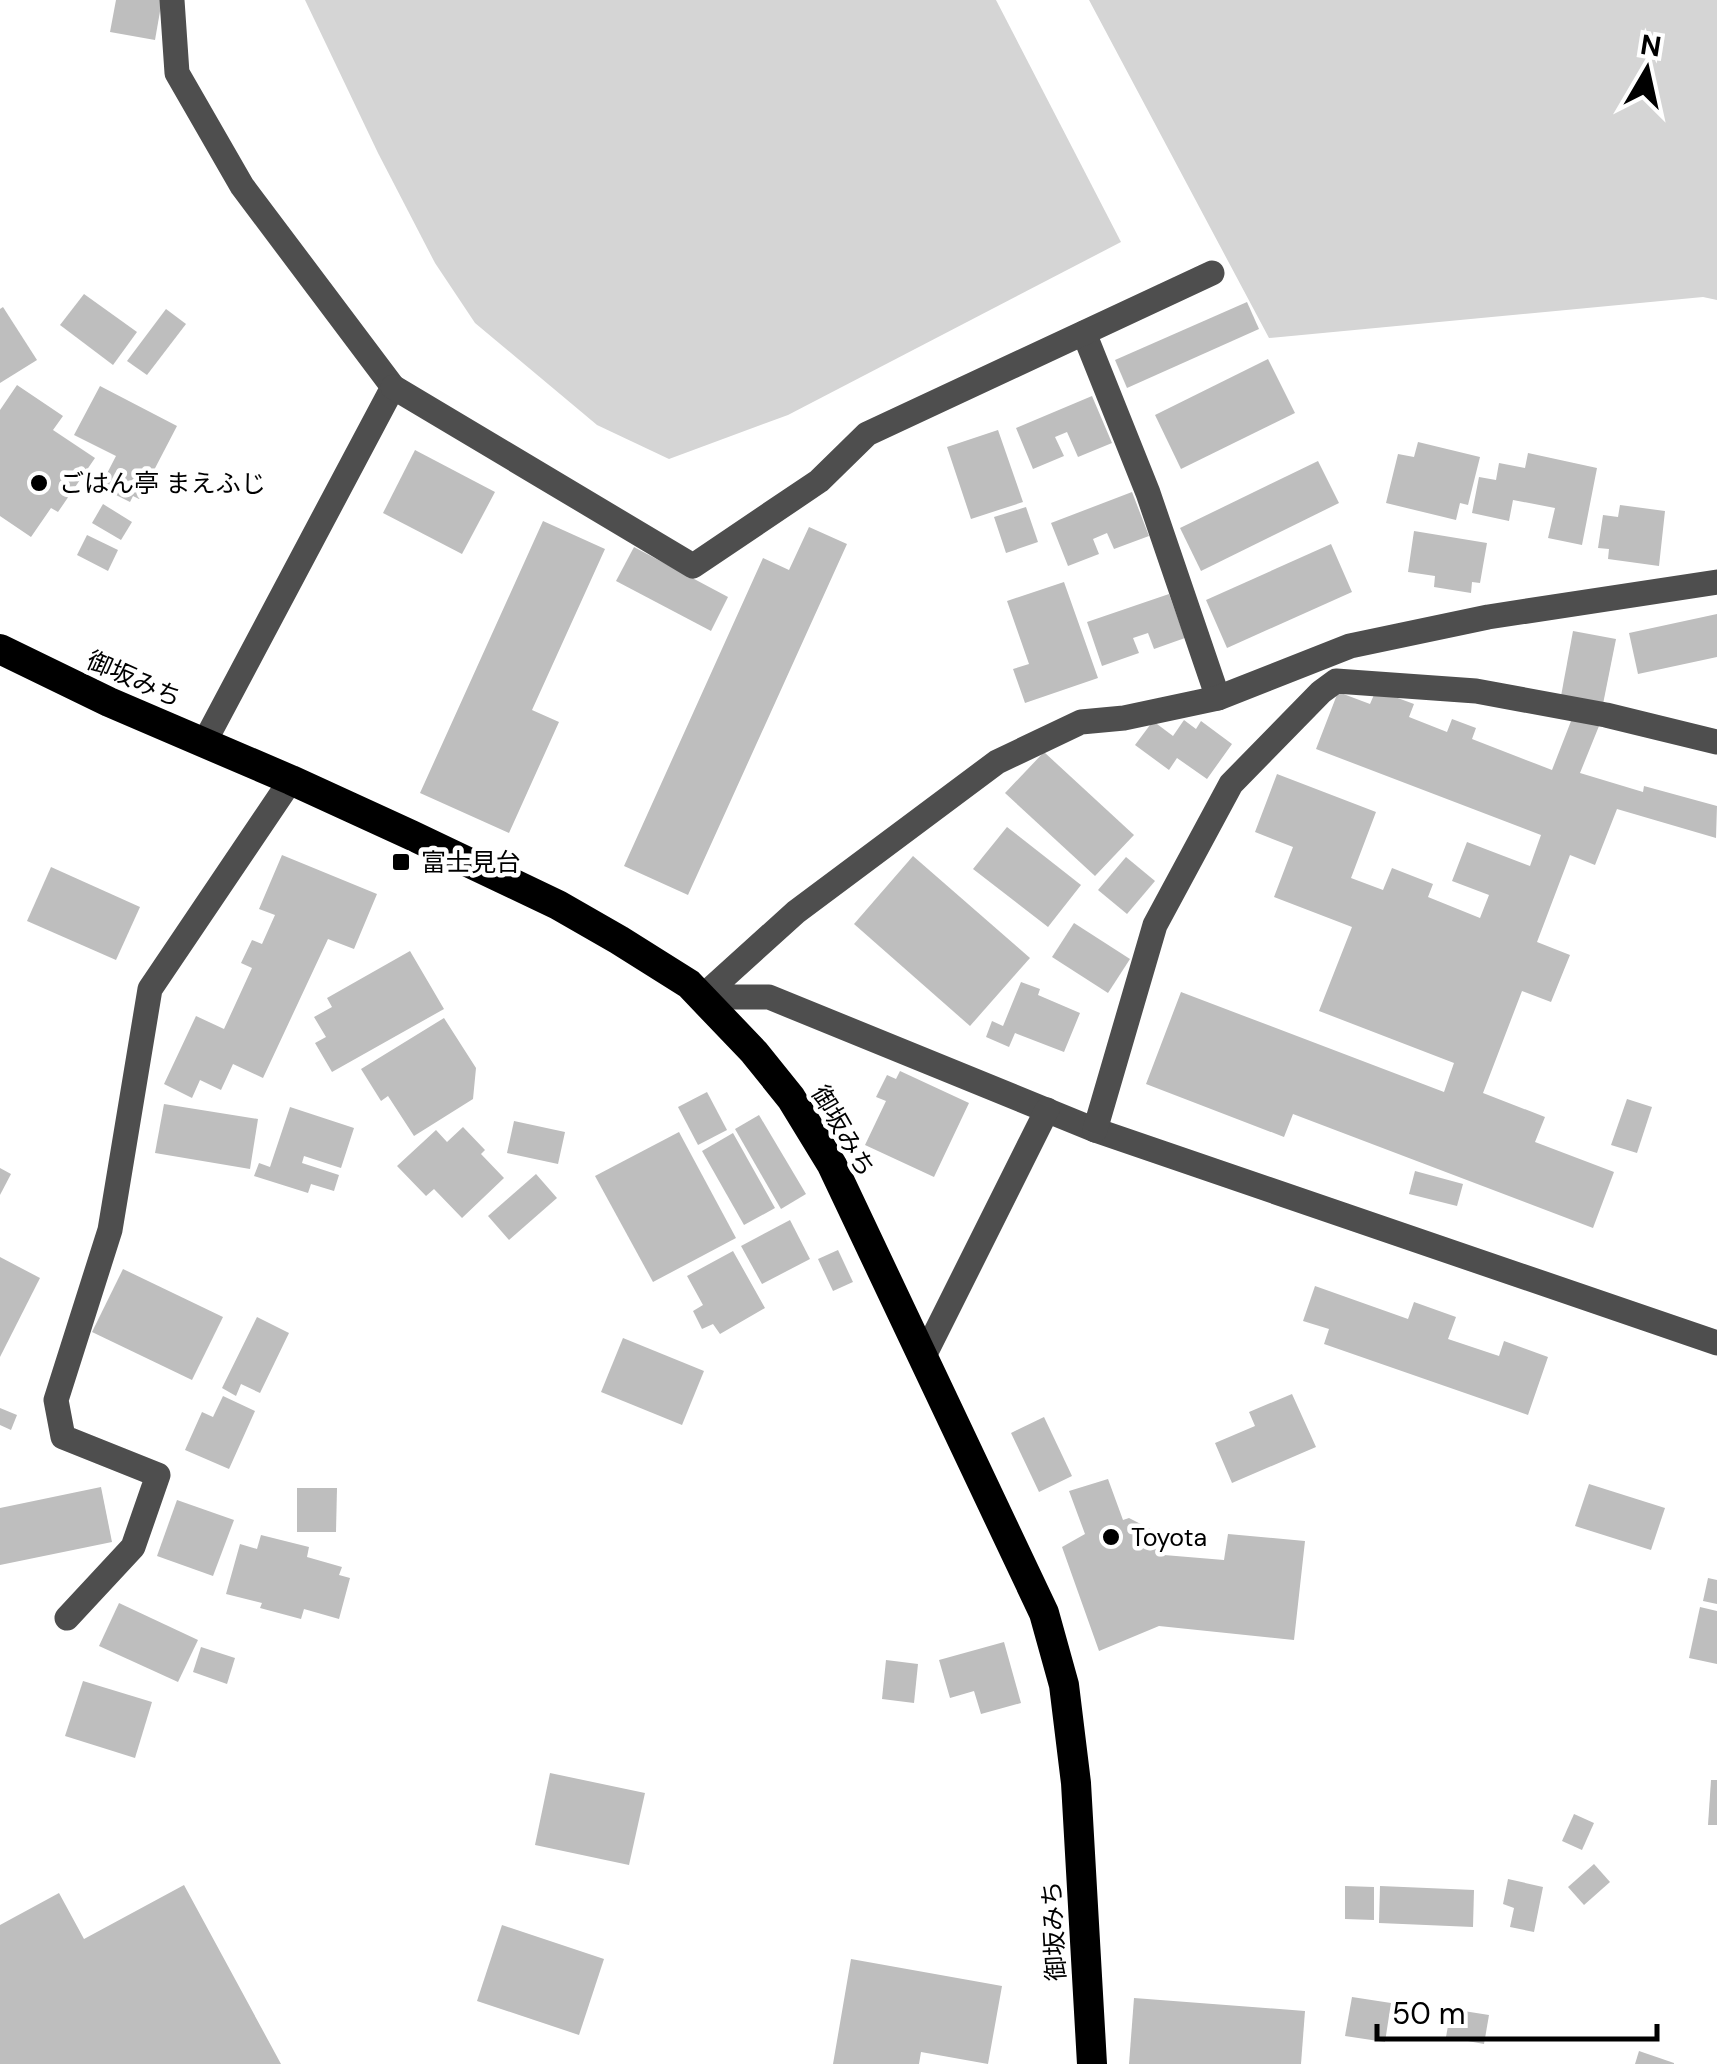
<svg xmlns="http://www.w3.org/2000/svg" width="1717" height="2064" viewBox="0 0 1717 2064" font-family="'DM Sans','Noto Sans JP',sans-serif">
<rect width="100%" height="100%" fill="#fff"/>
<g fill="#d5d5d5">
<path d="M305 0H996L1121 242 788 415 669 459 597 425 475 323 435 263 378 153Z"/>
<path d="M1089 0H1717V300L1703 297 1269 338Z"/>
</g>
<g fill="#bebebe">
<path d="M116 0H162L155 40 110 32Z"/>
<path d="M84 294 137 332 113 365 60 325Z"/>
<path d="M1247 302 1259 329 1127 388 1115 360Z"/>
<path d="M3 307 37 360 0 383V309Z"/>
<path d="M166 309 186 324 147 375 127 361Z"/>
<path d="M1268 359 1295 413 1181 469 1155 415Z"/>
<path d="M17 385 63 416 53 430 95 458 58 512 51 508 31 537 0 516V410Z"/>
<path d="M100 386 177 426 139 499 133 496 130 502 100 487 116 456 74 435Z"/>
<path d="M1092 396 1112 443 1078 457 1067 432 1055 437 1064 456 1033 469 1016 428Z"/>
<path d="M998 430 1023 502 971 519 947 447Z"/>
<path d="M1418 442 1480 457 1468 505 1460 503 1456 520 1386 503 1398 454 1414 457Z"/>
<path d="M415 450 495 492 462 554 383 513Z"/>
<path d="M1528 453 1597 468 1582 545 1548 538 1555 508 1513 500 1509 521 1472 513 1479 477 1496 480 1499 463 1525 468Z"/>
<path d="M1318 461 1339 503 1201 571 1180 528Z"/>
<path d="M1132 492 1149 536 1114 549 1107 533 1093 539 1099 554 1068 566 1051 523Z"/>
<path d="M103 504 132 522 121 540 92 523Z"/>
<path d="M1620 505 1665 511 1659 566 1608 559 1609 549 1598 548 1603 515 1618 517Z"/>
<path d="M1026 507 1038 542 1006 553 994 517Z"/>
<path d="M543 521 605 549 532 710 559 722 509 833 420 793Z"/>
<path d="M809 527 847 544 688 895 624 866 763 558 789 570Z"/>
<path d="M1414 531 1487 543 1480 583 1472 582 1471 593 1434 587 1435 576 1408 572Z"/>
<path d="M87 535 118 550 108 571 77 555Z"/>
<path d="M1331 544 1352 592 1227 648 1206 600Z"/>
<path d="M634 547 728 597 711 631 616 581Z"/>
<path d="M1064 582 1098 678 1025 703 1013 669 1029 664 1007 601Z"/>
<path d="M1169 594 1185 638 1154 649 1148 633 1133 638 1139 653 1102 666 1087 622Z"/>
<path d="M1717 614V657L1638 674 1629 633Z"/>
<path d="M1573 631 1616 639 1603 704 1561 696Z"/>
<path d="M1376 690 1414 704 1409 717 1447 732 1452 719 1476 728 1472 739 1552 770 1573 716 1599 726 1580 773 1643 792 1644 786 1717 806 1716 838 1617 809 1595 865 1570 855 1537 942 1570 955 1551 1002 1522 991 1483 1093 1545 1117 1535 1142 1614 1172 1593 1228 1293 1114 1284 1137 1146 1084 1181 992 1444 1092 1454 1063 1319 1011 1352 927 1274 897 1293 847 1255 832 1277 774 1376 812 1351 878 1383 890 1392 868 1433 884 1428 897 1480 918 1489 895 1452 881 1467 842 1530 866 1541 835 1316 749 1338 692 1370 704Z"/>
<path d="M1184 720 1196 729 1201 721 1232 744 1207 779 1177 758 1169 770 1135 745 1153 721 1173 736Z"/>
<path d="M1044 752 1134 835 1095 876 1005 793Z"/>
<path d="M1007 827 1081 885 1048 927 973 869Z"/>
<path d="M282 855 377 894 354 949 328 939 263 1078 233 1064 221 1090 200 1080 192 1098 164 1084 196 1016 224 1029 252 968 241 963 252 940 262 944 275 915 259 909Z"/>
<path d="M913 856 1030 958 970 1026 854 924Z"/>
<path d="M1126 857 1155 881 1127 914 1098 890Z"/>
<path d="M51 867 140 907 116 960 27 921Z"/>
<path d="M1074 923 1130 959 1108 993 1052 957Z"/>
<path d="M410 951 444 1009 332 1072 315 1043 326 1037 314 1017 332 1007 327 998Z"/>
<path d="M1021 982 1040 989 1038 995 1080 1013 1064 1052 1015 1033 1009 1047 986 1037 992 1021 1003 1026Z"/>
<path d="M444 1018 476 1068 473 1099 414 1136 388 1096 381 1101 361 1069Z"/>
<path d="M900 1071 969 1103 934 1177 865 1145 886 1101 876 1097 887 1075 896 1079Z"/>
<path d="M707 1092 727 1130 698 1145 678 1107Z"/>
<path d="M1627 1099 1652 1107 1637 1153 1611 1145Z"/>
<path d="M164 1104 258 1119 250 1169 155 1153Z"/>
<path d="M290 1107 354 1128 341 1168 304 1156 302 1163 339 1175 334 1191 311 1184 308 1193 254 1176 259 1163 270 1167Z"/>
<path d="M759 1115 806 1194 781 1209 735 1129Z"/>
<path d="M514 1121 565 1132 558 1164 507 1153Z"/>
<path d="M463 1127 485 1150 481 1154 504 1178 462 1218 434 1189 426 1196 397 1166 436 1130 447 1142Z"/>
<path d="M679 1132 736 1238 653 1282 595 1176Z"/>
<path d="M733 1133 775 1208 744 1225 702 1151Z"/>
<path d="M0 1168 11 1174 0 1195Z"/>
<path d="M1415 1171 1463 1184 1457 1206 1409 1194Z"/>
<path d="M536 1174 557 1198 509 1240 488 1216Z"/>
<path d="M790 1220 810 1259 762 1284 741 1246Z"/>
<path d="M838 1250 853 1282 833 1291 818 1259Z"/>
<path d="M733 1251 765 1308 720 1334 713 1324 702 1329 693 1311 703 1305 687 1276Z"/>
<path d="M0 1257 40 1278 0 1357Z"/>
<path d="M123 1269 223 1317 192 1380 92 1332Z"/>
<path d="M1315 1286 1408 1319 1414 1302 1456 1317 1448 1339 1499 1356 1504 1341 1548 1357 1528 1415 1324 1344 1329 1329 1303 1321Z"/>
<path d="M257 1317 289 1333 260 1393 241 1384 236 1396 222 1388Z"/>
<path d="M623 1338 704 1371 682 1425 601 1392Z"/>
<path d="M1292 1394 1316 1447 1232 1483 1215 1443 1255 1426 1249 1412Z"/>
<path d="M223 1396 255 1411 229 1469 185 1450 202 1412 213 1417Z"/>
<path d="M0 1408 17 1415 11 1430 0 1425Z"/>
<path d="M1044 1417 1072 1476 1039 1492 1011 1433Z"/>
<path d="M1108 1479 1123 1520 1129 1518 1166 1537 1164 1555 1224 1560 1228 1534 1305 1541 1294 1640 1159 1626 1099 1651 1062 1547 1085 1534 1069 1491Z"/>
<path d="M1589 1484 1665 1508 1651 1550 1575 1526Z"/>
<path d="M101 1487 112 1542 0 1565V1508Z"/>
<path d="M297 1488H337L336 1532H297Z"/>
<path d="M177 1500 234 1520 213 1576 157 1556Z"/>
<path d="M261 1535 309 1547 307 1557 342 1567 339 1575 350 1578 339 1619 304 1609 301 1619 260 1608 262 1603 226 1594 240 1544 257 1549Z"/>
<path d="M1708 1578 1717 1580V1604L1703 1601Z"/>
<path d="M119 1603 198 1640 178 1682 99 1646Z"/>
<path d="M1700 1607 1717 1611V1664L1689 1658Z"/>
<path d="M1004 1642 1021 1703 981 1714 974 1691 950 1698 939 1660Z"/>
<path d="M201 1647 235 1658 227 1684 193 1672Z"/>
<path d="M886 1660 918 1664 914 1703 882 1699Z"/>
<path d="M83 1681 152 1702 135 1758 65 1736Z"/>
<path d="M550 1773 645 1793 629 1865 535 1845Z"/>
<path d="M1711 1780H1717V1825H1708Z"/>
<path d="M1574 1814 1594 1823 1582 1850 1562 1841Z"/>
<path d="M1594 1864 1610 1882 1584 1905 1568 1887Z"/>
<path d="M1508 1879 1543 1887 1534 1932 1510 1927 1514 1908 1503 1904Z"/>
<path d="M184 1885 281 2064H0V1925L59 1893 84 1939Z"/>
<path d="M1345 1886 1374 1887V1920L1345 1919Z"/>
<path d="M1380 1886 1474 1890 1473 1927 1379 1923Z"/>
<path d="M502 1925 604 1959 579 2035 477 2001Z"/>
<path d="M851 1959 1002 1986 988 2064 921 2052 919 2064H833Z"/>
<path d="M1352 1997 1391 2003 1385 2042 1345 2036Z"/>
<path d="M1134 1998 1305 2011 1301 2064H1129Z"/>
<path d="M1451 2009 1489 2015 1484 2044 1446 2037Z"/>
<path d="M1639 2051 1674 2063V2064H1635Z"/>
</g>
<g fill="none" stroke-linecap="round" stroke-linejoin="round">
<g stroke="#4e4e4e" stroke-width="25">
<path d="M172 0 177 73 242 186 393 387 204 743"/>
<path d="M1084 333 1148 493 1218 698"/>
<path d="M393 387 693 566 819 481 867 434 1212 273"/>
<path d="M1717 582 1488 617 1350 646 1218 698 1124 718 1081 722 997 762 796 912 702 997H769L1095 1130 1717 1343"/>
<path d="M1095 1130 1155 925 1231 784 1321 692 1336 681 1476 691 1606 715 1717 742"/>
<path d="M924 1356 1047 1110"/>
<path d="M67 1618 133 1547 158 1475 63 1437 56 1400 110 1230 150 989 291 780"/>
</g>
<path stroke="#000" stroke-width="30" d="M0 649 109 702 291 780 411 835 558 905 619 940 689 984 754 1052 791 1098 832 1165 1044 1613 1064 1685 1076 1783 1092 2064"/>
</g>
<g fill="#000" stroke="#fff" stroke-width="4">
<circle cx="39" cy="483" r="10"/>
<rect x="391" y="852" width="20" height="20" rx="5"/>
<circle cx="1111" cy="1537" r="10"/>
</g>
<g text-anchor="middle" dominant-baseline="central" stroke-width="9" stroke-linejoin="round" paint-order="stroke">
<g font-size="25" fill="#000" stroke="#fff" text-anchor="start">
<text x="59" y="483">ごはん亭 まえふじ</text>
<text x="421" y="862">富士見台</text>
<text x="1131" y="1537">Toyota</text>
</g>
<g font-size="25" fill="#000" stroke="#fff">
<text transform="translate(134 679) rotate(24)">御坂みち</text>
<text transform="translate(843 1131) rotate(60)">御坂みち</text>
<text transform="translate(1054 1931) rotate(-93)">御坂みち</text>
</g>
</g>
<g transform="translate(1647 70) rotate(9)" stroke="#ffffff" stroke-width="8" paint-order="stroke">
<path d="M0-8L18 38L0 25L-18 38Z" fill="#000000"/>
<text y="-15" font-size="28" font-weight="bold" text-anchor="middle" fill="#000000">N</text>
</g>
<path d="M1377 2024v15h280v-15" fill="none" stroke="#000000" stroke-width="5"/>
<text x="1392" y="2024" font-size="30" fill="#000000" stroke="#ffffff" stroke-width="8" paint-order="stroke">50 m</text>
</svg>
